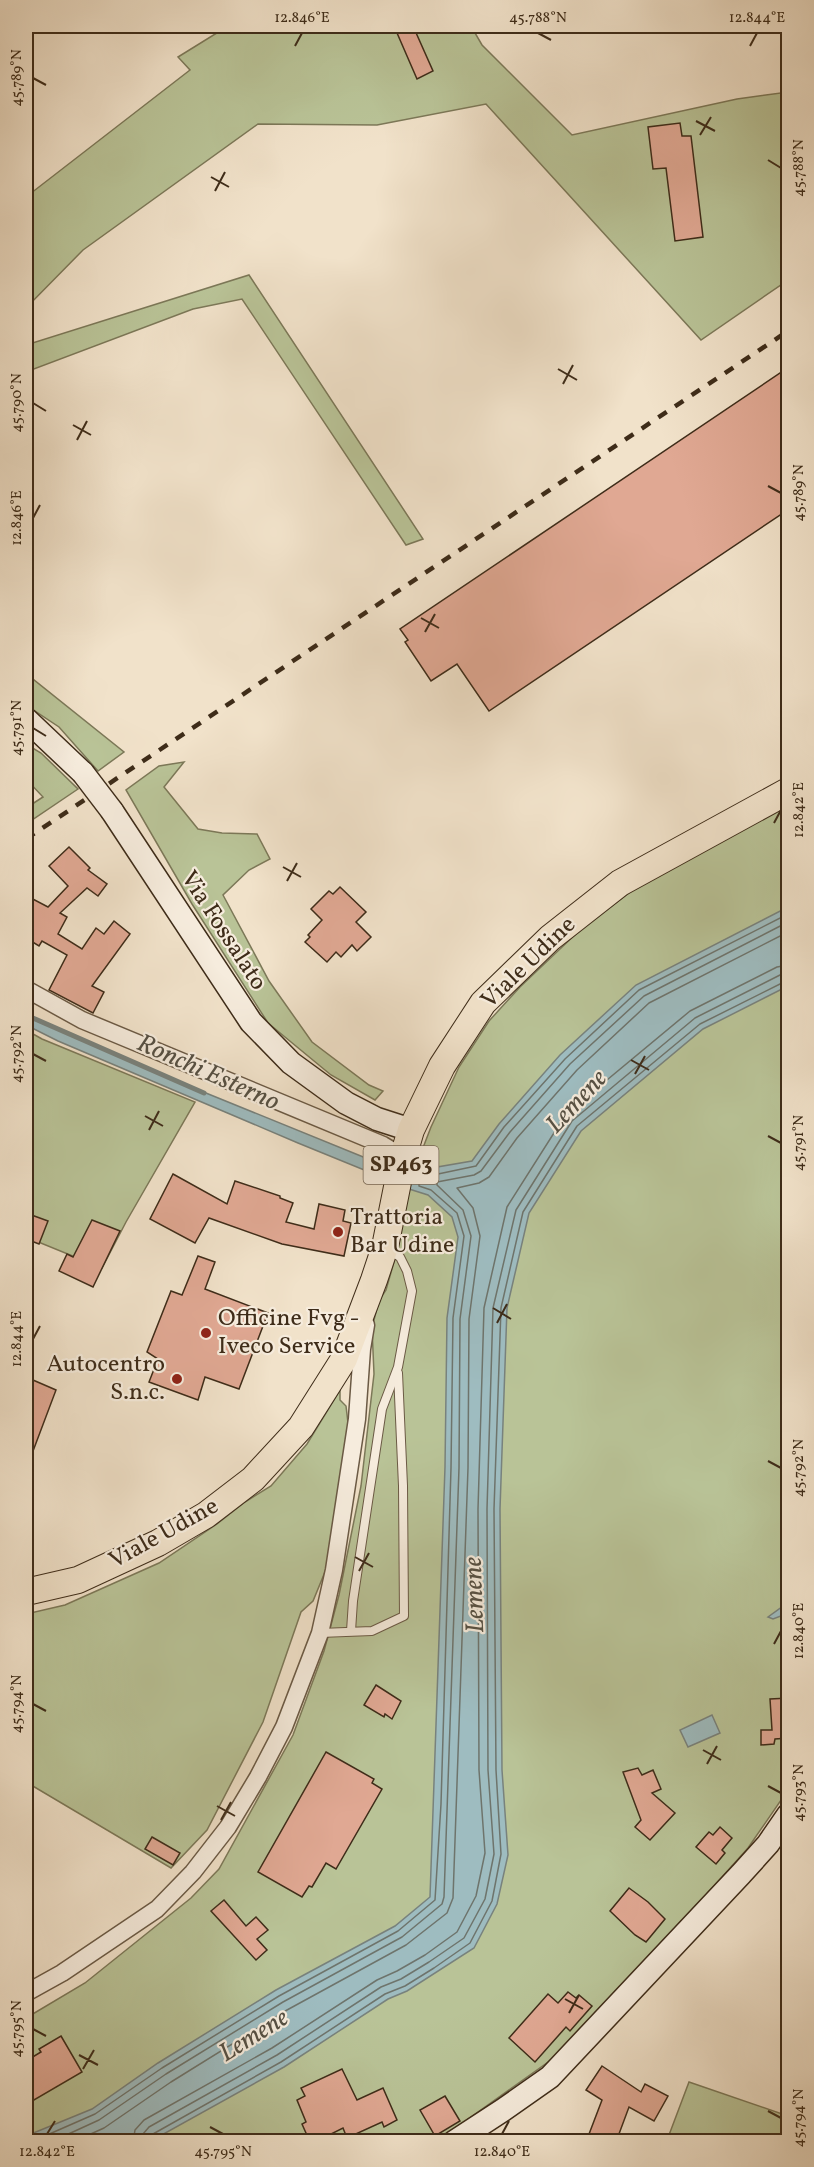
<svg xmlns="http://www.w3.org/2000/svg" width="814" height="2167" viewBox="0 0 814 2167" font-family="Vollkorn,serif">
<rect width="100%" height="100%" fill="#f1e2ca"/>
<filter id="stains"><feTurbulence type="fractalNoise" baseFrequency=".00333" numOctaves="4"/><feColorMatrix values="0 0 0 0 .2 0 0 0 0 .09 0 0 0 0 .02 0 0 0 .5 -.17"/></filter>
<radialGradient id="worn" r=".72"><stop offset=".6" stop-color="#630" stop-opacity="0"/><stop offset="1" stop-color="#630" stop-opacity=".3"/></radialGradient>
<g fill="#b9c397" stroke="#7c7858" stroke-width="1.5">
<path d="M228 26H471L482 45 572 135 737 99 788 92V280L701 340 486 104 377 125 258 124 83 250 26 308V197L190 70 178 57Z"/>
<path d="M249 275 423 539 406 545 242 299 193 309 26 372V345Z"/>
<path d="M26 675 29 676 124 752 98 771 59 727 26 705Z"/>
<path d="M26 744 41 753 78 789 26 824V808L43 797 26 779Z"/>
<path d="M184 762 164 787 198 829 222 833 257 834 270 859 249 870 223 895 269 981 312 1042 369 1085 383 1091 375 1100 331 1075 268 1023 192 904 126 790 159 766Z"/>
<path d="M788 800V1790L748 1848 600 2013 558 2055 443 2137 431 2142H26V2018L85 1983 191 1898 219 1869 293 1735 324 1651 339 1595 361 1486 374 1374 372 1328 377 1308 380 1299 386 1290 398 1248 409 1189 414 1171 431 1127 459 1067 489 1021 520 987 581 929 641 884Z"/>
<path d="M26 1030 42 1039 195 1102 126 1222 102 1268 26 1237Z"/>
<path d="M340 1390V1400L346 1406 350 1440 327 1567 313 1601 301 1612 263 1722 207 1830 171 1868 26 1782V1614L65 1605 159 1563 217 1524 245 1502 271 1486 307 1444Z"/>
<path d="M689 2082 788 2116V2141H685L669 2135Z"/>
</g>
<g fill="#9ebcc0" stroke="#78827d" stroke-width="1.5">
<path d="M788 907V986L703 1029 581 1131 529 1213 507 1308 500 1509 502 1770 508 1855 497 1904 474 1948 407 1991 388 1999 284 2067 151 2141 26 2142V2136L92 2109 158 2063 276 1990 395 1926 430 1897 445 1467 447 1318 458 1237 452 1217 428 1195 409 1189 414 1171 472 1161 499 1124 560 1055 636 985Z"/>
<path d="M26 1015 201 1091 378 1163 374 1174 298 1143 58 1041 26 1025Z"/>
<path d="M788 1596V1615L786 1614 773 1619 768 1617 783 1606V1599Z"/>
<path d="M712 1715 720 1733 688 1747 680 1730Z"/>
</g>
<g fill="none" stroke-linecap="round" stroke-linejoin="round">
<g stroke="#6e746c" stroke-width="1.5">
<path d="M26 2141 38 2139 95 2114 162 2068 279 1996 398 1931 435 1900 441 1804 451 1468 453 1318 464 1236 457 1213 431 1190 419 1186V1178L476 1166 504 1127 565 1059 639 990 788 914"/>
<path d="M51 2142 99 2120 166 2074 283 2002 402 1937 442 1904 444 1897 459 1468 460 1319 471 1236 463 1210 437 1185V1182L474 1175 481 1171 510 1132 570 1064 644 996 788 922"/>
<path d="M73 2142 104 2128 171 2082 287 2010 406 1945 447 1913 453 1898 468 1468 469 1319 480 1236 473 1208 457 1188 479 1183 489 1177 517 1138 577 1070 649 1003 788 932"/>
<path d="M133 2142 135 2130 144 2120 272 2048 377 1980 397 1971 425 1955 457 1932 476 1896 485 1853 479 1770 478 1509 484 1308 507 1207 566 1114 690 1011 777 967 788 965"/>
<path d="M142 2142 143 2134 149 2127 277 2055 381 1987 401 1979 429 1962 464 1938 485 1899 494 1854 488 1770 487 1509 493 1308 516 1210 572 1121 695 1018 780 975 788 974"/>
<path d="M150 2142 153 2134 281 2062 385 1994 405 1986 434 1968 470 1943 492 1901 501 1854 496 1770 494 1509 501 1308 523 1212 577 1126 700 1024 784 982 788 981"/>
</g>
<path stroke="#78827d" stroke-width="5" d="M26 1015 204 1093"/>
</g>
<g fill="#e0a893" stroke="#3e2c19" stroke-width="1.5">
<path d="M394 26H413L433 71 417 79Z"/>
<path d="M680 123 682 136H691L703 237 675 241 666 168 653 169 648 127Z"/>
<path d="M789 367V509L489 711 457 664 431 681 405 642 408 640 400 629Z"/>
<path d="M69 847 90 868 88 870 107 884 98 896 87 888 60 913 67 917 58 934 82 949 96 928 104 934 114 921 130 934 92 986 104 992 93 1013 49 990 67 955 42 941 39 946 26 938V908L31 898 48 907 68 886 49 866Z"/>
<path d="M340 887 366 912 356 922 371 937 357 951 352 945 341 957 336 952 327 962 305 942 310 937 308 935 322 920 311 909 329 891 333 894Z"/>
<path d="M173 1174 227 1204 235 1181 280 1196V1198L293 1203 286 1222 314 1229 319 1204 345 1210 343 1221 351 1223 344 1256 282 1244 209 1218 195 1243 150 1219Z"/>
<path d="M26 1213 48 1221 39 1244 26 1239Z"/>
<path d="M92 1220 120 1231 93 1287 59 1271 67 1254 73 1257Z"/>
<path d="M198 1256 215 1262 205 1289 268 1313 239 1389 205 1377 198 1400 149 1382 158 1359 147 1352 171 1291 182 1295Z"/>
<path d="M26 1377 56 1390 27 1467H26Z"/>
<path d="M376 1685 401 1701 392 1719 385 1714 384 1717 364 1705Z"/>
<path d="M789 1698V1738L775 1739 774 1744 761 1745V1730H772L770 1699Z"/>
<path d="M326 1752 374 1779 372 1783 382 1789 336 1869 326 1863 312 1887 309 1886 302 1897 258 1872Z"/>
<path d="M638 1768 642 1775 653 1770 661 1789 652 1793 675 1813 650 1840 635 1827 641 1820 623 1772Z"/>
<path d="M720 1827 732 1838 722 1850 725 1853 716 1864 696 1847 709 1832 713 1835Z"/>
<path d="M152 1837 180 1853 173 1865 145 1849Z"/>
<path d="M629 1888 648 1902 665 1919 646 1942 635 1935 610 1911Z"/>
<path d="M224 1900 246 1926 256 1917 268 1930 257 1939 267 1950 256 1960 211 1911Z"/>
<path d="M568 1992 576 1998 579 1995 592 2006 570 2031 566 2027 535 2062 509 2038 548 1994 558 2003Z"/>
<path d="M61 2036 82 2072 34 2100 26 2086V2061L41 2052 39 2049Z"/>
<path d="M602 2066 641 2092 645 2084 668 2096 654 2121 629 2107 616 2142H586L602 2100 586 2090Z"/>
<path d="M342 2069 357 2100 383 2088 397 2120 384 2127 382 2122 347 2138 343 2128 315 2142H310L302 2124 306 2122 297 2100 305 2096 301 2088Z"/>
<path d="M445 2096 460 2121 435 2136 420 2110Z"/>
</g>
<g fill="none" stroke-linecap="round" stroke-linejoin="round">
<defs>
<g id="lane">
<path d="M351 1631 353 1601 382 1409 398 1367 412 1291 407 1271 400 1257 387 1249"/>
<path d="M320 1633 372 1631 404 1616 403 1486 398 1373"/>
</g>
<g id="street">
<path d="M26 989 82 1020 383 1145 403 1157"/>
<path d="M26 1993 62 1973 157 1909 193 1872 228 1827 258 1777 284 1727 320 1633 334 1570 357 1419 362 1349 366 1325"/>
</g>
<g id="secondary">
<path d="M26 719 83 773"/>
<path d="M112 811 251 1022 291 1063 346 1103 377 1119 411 1130"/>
<path d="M454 2142 503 2110 550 2077 741 1874 768 1844 788 1815"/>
</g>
<path id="primary" d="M26 1592 78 1580 158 1543 206 1515 253 1479 301 1427 344 1359 374 1280 385 1247 403 1157 411 1130 442 1066 483 1003 550 938 620 883 788 791"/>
</defs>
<use href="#lane" stroke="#6b5a45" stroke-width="10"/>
<use href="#street" stroke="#6b5a45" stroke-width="19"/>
<use href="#secondary" stroke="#3e2c19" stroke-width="25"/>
<use href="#primary" stroke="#3e2c19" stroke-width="28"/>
<use href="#lane" stroke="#f6ecdd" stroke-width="8"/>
<use href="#street" stroke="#f6ecdd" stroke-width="16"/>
<use href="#secondary" stroke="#f6ecdd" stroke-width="22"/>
<use href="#primary" stroke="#f1e2ca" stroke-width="26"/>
<path stroke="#3e2c19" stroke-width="4.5" stroke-dasharray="10 10" stroke-linecap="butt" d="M26 839 788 331"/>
<defs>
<path id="secondary-bridge" d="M83 773 112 811"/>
</defs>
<use href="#secondary-bridge" stroke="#3e2c19" stroke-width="25" stroke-linecap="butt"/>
<use href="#secondary-bridge" stroke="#f6ecdd" stroke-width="22"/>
</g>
<path fill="none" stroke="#3e2c19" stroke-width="2" d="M538 33 551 40M295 46 302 33M750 46 757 33M33 78 46 85M696 121 715 131M700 135 711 117M768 160 781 168M211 177 229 187M215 191 225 172M558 369 577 380M563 384 573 365M33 403 46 411M73 425 91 435M77 440 87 421M768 486 781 493M33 518 40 505M421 618 439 628M425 632 435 614M33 728 46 736M774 823 781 810M283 867 301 877M287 881 297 863M33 1054 46 1061M631 1060 649 1070M635 1074 645 1056M145 1116 163 1126M149 1130 159 1111M768 1136 781 1143M493 1308 511 1319M497 1323 507 1304M33 1339 40 1326M768 1461 781 1468M355 1557 373 1567M359 1571 369 1553M774 1644 781 1631M33 1704 46 1711M703 1750 721 1760M707 1764 717 1746M768 1786 781 1793M217 1806 235 1816M221 1820 231 1802M565 1999 583 2009M569 2013 579 1995M33 2029 46 2036M79 2055 98 2065M83 2069 94 2050M768 2111 781 2118M210 2127 223 2134M47 2134 55 2121M502 2134 509 2121"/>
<g fill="#8f2418" stroke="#f6ecdd" stroke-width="2">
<circle cx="338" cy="1232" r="6"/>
<circle cx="206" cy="1333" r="6"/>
<circle cx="177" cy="1379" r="6"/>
</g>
<g text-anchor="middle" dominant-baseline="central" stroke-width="4.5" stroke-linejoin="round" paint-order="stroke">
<rect fill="#f6ecdd" stroke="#756654" stroke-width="1.5" x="363.5" y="1146" width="75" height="38" rx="4.5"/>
<g font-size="22" font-weight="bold" fill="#3e2c19">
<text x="401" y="1165">SP463</text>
</g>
<g font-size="24" fill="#3e2c19" stroke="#f6ecdd">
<text transform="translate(223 931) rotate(57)">Via Fossalato</text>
<text transform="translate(529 963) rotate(-44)">Viale Udine</text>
<text transform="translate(164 1534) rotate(-29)">Viale Udine</text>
</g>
<g font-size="24" fill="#3e2c19" stroke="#f6ecdd" text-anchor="start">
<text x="350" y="1218">Trattoria<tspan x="350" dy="28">Bar Udine</tspan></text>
<text x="218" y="1319">Officine Fvg -<tspan x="218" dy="28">Iveco Service</tspan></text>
<text x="165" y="1365" text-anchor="end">Autocentro<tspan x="165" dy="28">S.n.c.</tspan></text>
</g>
<g font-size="26" font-style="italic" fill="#565043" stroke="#f6ecdd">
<text transform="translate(208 1073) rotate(24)">Ronchi Esterno</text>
<text transform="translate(577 1102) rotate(-47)">Lemene</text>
<text transform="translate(475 1595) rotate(-92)">Lemene</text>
<text transform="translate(254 2036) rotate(-32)">Lemene</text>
</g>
</g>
<rect width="814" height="2167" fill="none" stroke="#f1e2ca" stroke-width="66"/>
<rect x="33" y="33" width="748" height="2101" fill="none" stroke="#3e2c19" stroke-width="2"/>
<g font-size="15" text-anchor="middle" fill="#3e2c19">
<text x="302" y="22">12.846°E</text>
<text x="538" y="22">45.788°N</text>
<text x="757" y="22">12.844°E</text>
<text transform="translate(16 78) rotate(-90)" y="5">45.789°N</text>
<text transform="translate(798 168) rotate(-90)" y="5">45.788°N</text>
<text transform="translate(16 403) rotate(-90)" y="5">45.790°N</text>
<text transform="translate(798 493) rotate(-90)" y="5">45.789°N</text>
<text transform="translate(16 518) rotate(-90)" y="5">12.846°E</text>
<text transform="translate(16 728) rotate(-90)" y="5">45.791°N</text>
<text transform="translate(798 810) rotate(-90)" y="5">12.842°E</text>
<text transform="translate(16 1054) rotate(-90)" y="5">45.792°N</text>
<text transform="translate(798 1143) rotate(-90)" y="5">45.791°N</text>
<text transform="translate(16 1339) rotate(-90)" y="5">12.844°E</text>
<text transform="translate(798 1468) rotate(-90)" y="5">45.792°N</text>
<text transform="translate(798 1631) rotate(-90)" y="5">12.840°E</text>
<text transform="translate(16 1704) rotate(-90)" y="5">45.794°N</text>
<text transform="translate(798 1793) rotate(-90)" y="5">45.793°N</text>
<text transform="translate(16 2029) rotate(-90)" y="5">45.795°N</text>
<text transform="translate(798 2118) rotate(-90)" y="5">45.794°N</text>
<text x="47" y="2156">12.842°E</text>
<text x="223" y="2156">45.795°N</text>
<text x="502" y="2156">12.840°E</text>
</g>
<rect width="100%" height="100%" filter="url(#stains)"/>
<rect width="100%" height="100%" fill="url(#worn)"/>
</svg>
